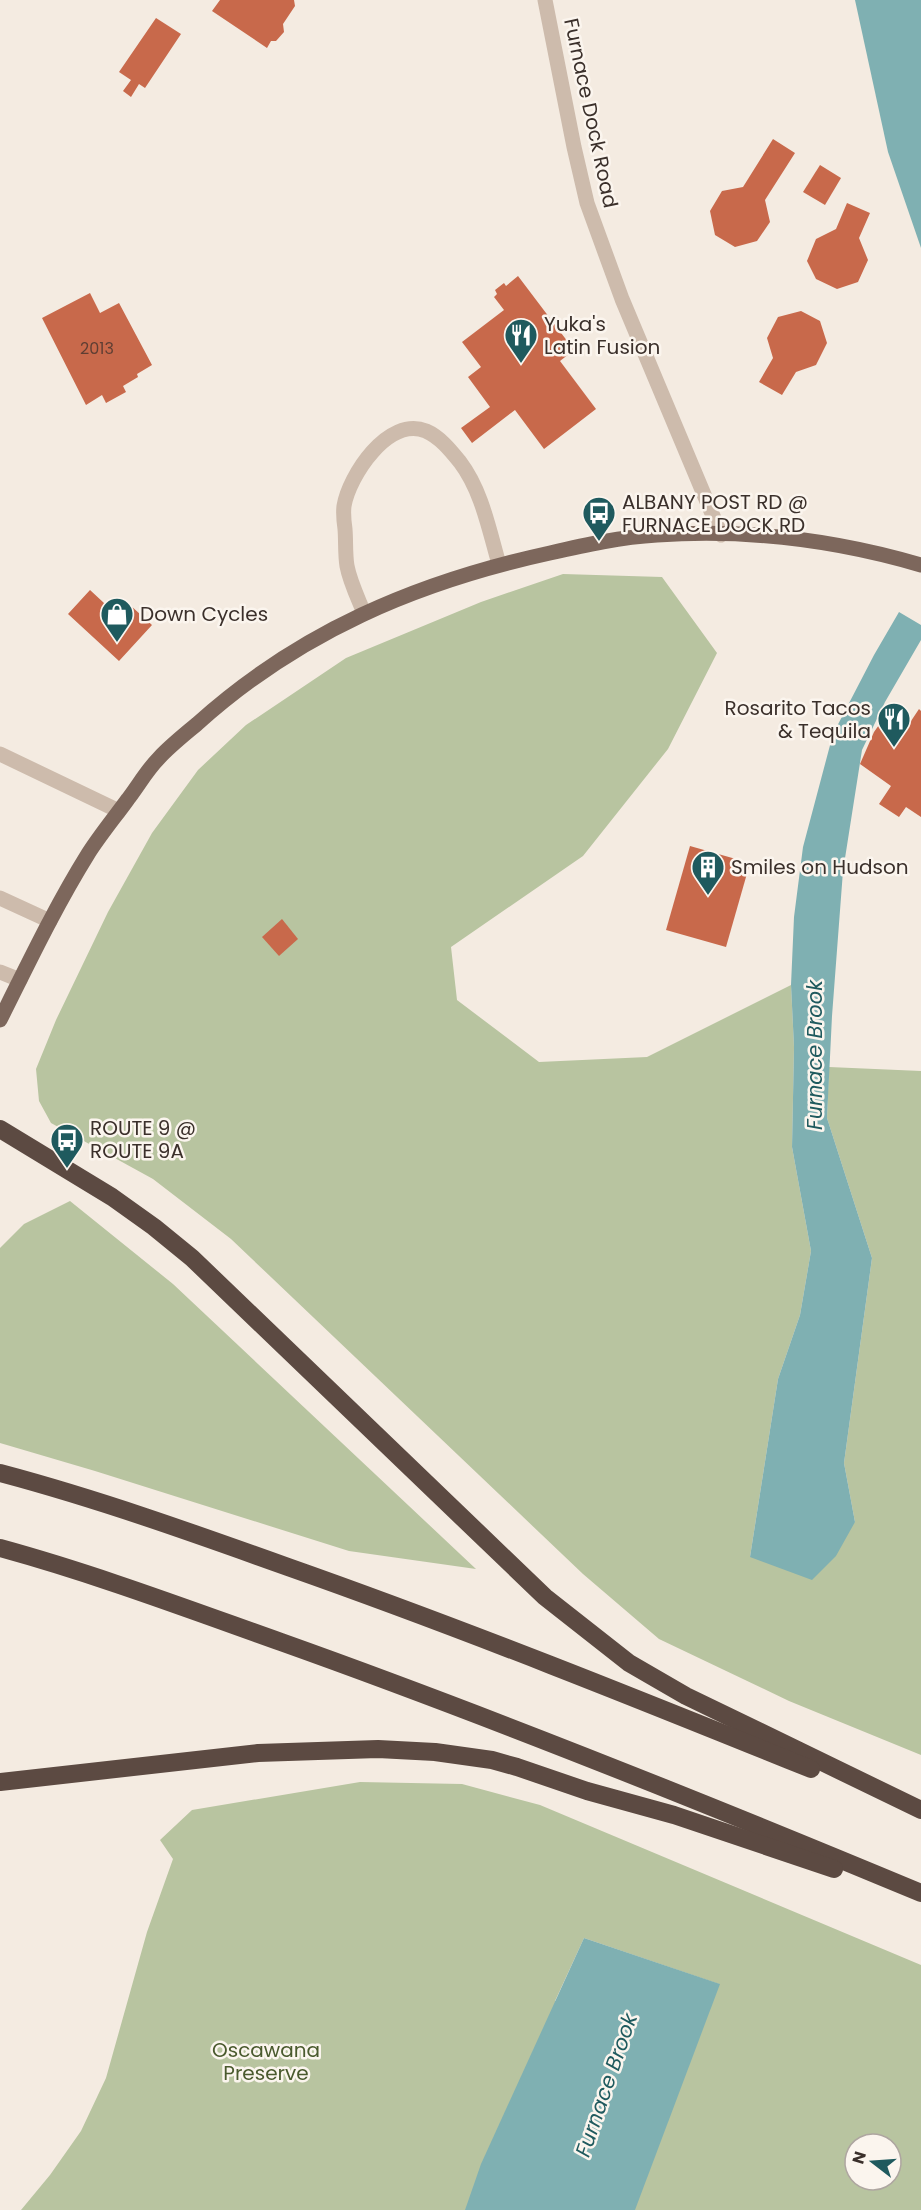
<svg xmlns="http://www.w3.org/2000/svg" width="921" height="2210" viewBox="0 0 921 2210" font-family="Poppins,sans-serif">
<rect width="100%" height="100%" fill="#f4ebe1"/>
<g fill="#b8c4a0" fill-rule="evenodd">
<path d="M563 574 662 577 717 653 668 749 583 856 451 947 457 1000 539 1062 647 1057 791 985 794 1047 792 1147 811 1251 800 1315 778 1379 750 1557 855 1522 844 1463 872 1258 827 1118 829 1067 921 1071V1755L789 1701 659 1639 583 1574 231 1239 153 1179 51 1123 39 1101 36 1069 56 1020 108 912 152 833 198 770 246 725 346 658 481 602Z"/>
<path d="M70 1201 173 1284 476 1569 349 1551 95 1471 0 1443V1248L24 1224Z"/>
<path d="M360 1782 462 1784 540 1805 921 1965V2210H21L50 2175 81 2131 106 2078 147 1932 173 1859 160 1840 192 1810ZM584 1938 719 1984 555 2001ZM855 2144H891V2180H855Z"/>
</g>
<g fill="#7fb0b2">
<path d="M855 0H921V248L888 152Z"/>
<path d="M899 612 921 625V640L885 702 862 750 843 871 832 1016 827 1118 872 1258 844 1463 855 1522 836 1556 812 1580 750 1557 778 1379 800 1315 811 1251 792 1147 794 1047 791 985 794 917 803 847 833 734 874 655Z"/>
<path d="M584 1938 720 1984 635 2210H465L481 2164Z"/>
</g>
<g fill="#c8694b">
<path d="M220 0H294L295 6 283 24 284 32 276 41H271L267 48 212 11Z"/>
<path d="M156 18 181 34 145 88 139 84 131 97 123 91 131 80 119 72Z"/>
<path d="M773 139 795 153 765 200 770 222 757 241 735 247 715 235 710 211 722 191 743 187Z"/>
<path d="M820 165 841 178 825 205 803 192Z"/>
<path d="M847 203 870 213 859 238 868 260 858 282 837 289 816 279 807 261 816 239 836 229Z"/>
<path d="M518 276 574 350 560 361 596 409 544 449 515 410 472 443 461 428 490 407 468 377 481 367 462 342 504 310 494 297 497 294 495 290 504 283 506 286Z"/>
<path d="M90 293 100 313 119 303 152 365 137 374 138 377 123 386 126 392 106 403 102 395 86 405 42 318Z"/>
<path d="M801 311 820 321 827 343 816 365 796 372 782 395 759 382 773 358 767 338 778 317Z"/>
<path d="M90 590 118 616 130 605 152 625 119 661 68 614Z"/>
<path d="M891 708 911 721 919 709 921 711V817L906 807 899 817 879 804 891 786 860 764 874 732Z"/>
<path d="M690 846 750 863 726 947 666 930Z"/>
<path d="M282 919 298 939 279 956 262 937Z"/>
</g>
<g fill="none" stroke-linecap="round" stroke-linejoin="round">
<g stroke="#cdbbac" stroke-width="15">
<path d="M545 0 574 147 587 203 622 299 721 535"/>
<path d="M364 613C358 598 350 582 347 566 345 554 346 541 345 529 344 522 343 514 344 506 349 476 388 416 426 431 440 437 451 451 460 462 482 491 489 530 499 564"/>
<path d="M0 754 119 811"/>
<path d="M0 898 50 921"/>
<path d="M0 972 20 980"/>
</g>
<path stroke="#7d675c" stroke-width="15" d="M0 1020C28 964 55 907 88 854 100 835 115 817 128 799 138 786 147 770 159 758 170 746 184 735 197 724 299 632 417 582 550 553 585 545 621 537 657 535 745 529 836 540 921 565"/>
<g stroke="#5c4a42" stroke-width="18">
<path d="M0 1129 112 1197 154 1227 192 1258 545 1597 629 1663 686 1696 921 1810"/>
<path d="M0 1473C98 1499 193 1533 288 1567 464 1629 638 1699 811 1769"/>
<path d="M0 1548C95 1574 188 1609 281 1642 497 1719 710 1805 921 1893"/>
<path d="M0 1782 258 1753 378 1749 435 1752 492 1760 517 1767 587 1791 674 1815 834 1869"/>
</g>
</g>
<defs>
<symbol id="restaurant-pin" viewBox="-11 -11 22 30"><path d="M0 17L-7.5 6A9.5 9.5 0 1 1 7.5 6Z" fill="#1f5a5e" stroke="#fbf5ee"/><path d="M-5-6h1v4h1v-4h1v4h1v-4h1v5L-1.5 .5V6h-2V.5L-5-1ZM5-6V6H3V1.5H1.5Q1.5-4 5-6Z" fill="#fff"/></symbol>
<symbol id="bus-pin" viewBox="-11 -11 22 30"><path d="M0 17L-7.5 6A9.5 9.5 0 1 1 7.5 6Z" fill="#1f5a5e" stroke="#fbf5ee"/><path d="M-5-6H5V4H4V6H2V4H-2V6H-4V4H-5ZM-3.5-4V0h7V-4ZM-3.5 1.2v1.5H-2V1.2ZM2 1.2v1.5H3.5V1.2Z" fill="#fff"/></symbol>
<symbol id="shop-pin" viewBox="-11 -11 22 30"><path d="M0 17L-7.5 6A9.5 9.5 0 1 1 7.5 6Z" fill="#1f5a5e" stroke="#fbf5ee"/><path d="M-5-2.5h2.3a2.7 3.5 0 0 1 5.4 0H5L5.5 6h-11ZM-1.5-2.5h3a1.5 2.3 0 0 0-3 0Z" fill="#fff"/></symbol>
<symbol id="building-pin" viewBox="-11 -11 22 30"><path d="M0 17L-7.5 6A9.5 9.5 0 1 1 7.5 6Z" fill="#1f5a5e" stroke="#fbf5ee"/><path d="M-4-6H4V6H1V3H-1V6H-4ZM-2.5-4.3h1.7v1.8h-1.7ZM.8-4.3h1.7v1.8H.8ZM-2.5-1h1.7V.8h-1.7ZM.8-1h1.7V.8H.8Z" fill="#fff"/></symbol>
</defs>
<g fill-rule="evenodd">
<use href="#restaurant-pin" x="502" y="316" width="38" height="52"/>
<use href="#bus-pin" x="580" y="494" width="38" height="52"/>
<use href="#shop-pin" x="98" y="595" width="38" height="52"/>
<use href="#restaurant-pin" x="875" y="700" width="38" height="52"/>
<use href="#building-pin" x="689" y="848" width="38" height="52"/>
<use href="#bus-pin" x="48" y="1121" width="38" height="52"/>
</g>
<g text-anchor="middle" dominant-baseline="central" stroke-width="5" stroke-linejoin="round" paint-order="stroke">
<g font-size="16" fill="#5e3e33">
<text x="97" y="348">2013</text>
</g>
<g font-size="20" fill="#3b302b" stroke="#fbf5ee">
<text transform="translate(591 113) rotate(78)">Furnace Dock Road</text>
</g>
<g font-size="20" fill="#3b302b" stroke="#fbf5ee" text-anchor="start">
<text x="544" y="324">Yuka's<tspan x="544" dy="23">Latin Fusion</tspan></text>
<text x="622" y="502">ALBANY POST RD @<tspan x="622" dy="23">FURNACE DOCK RD</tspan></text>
<text x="140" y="614">Down Cycles</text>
<text x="871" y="708" text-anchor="end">Rosarito Tacos<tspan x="871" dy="23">&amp; Tequila</tspan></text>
<text x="731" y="867">Smiles on Hudson</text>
<text x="90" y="1128">ROUTE 9 @<tspan x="90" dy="23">ROUTE 9A</tspan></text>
</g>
<g font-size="20" fill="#4a5a2e" stroke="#fbf5ee">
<text x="266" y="2050">Oscawana<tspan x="266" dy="23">Preserve</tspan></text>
</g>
<g font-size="21" font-style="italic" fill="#1f5a5e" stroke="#fbf5ee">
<text transform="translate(814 1055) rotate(-90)">Furnace Brook</text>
<text transform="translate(606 2085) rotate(-71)">Furnace Brook</text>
</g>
</g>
<g transform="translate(873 2162) rotate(287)"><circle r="28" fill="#fbf5ee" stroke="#aea6a0" stroke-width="1.5"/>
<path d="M0-4.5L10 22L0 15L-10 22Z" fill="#1f5a5e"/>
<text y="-9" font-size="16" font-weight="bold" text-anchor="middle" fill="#3b302b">N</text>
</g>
</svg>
